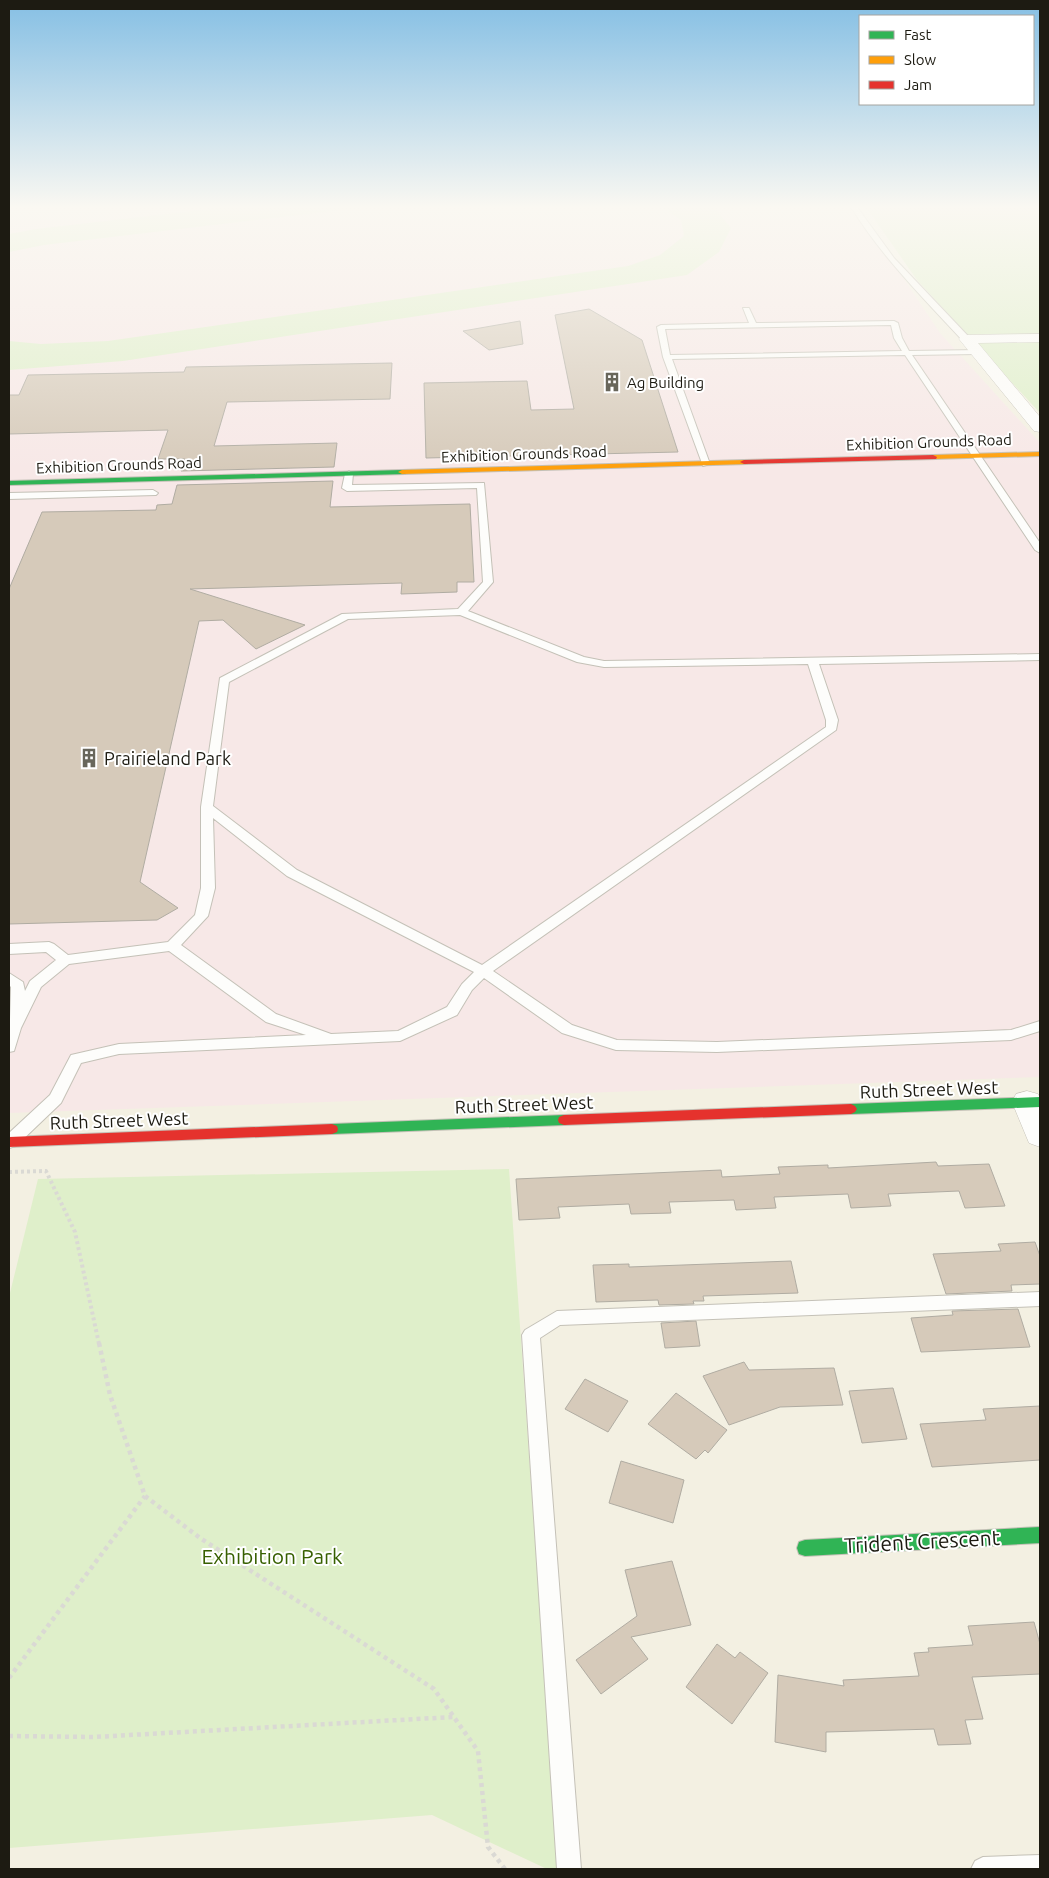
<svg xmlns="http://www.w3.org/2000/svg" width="1049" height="1878" viewBox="0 0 1049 1878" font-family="Ubuntu,sans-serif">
<rect width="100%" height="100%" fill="#f3f0e2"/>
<path fill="#f7e8e7" d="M9 207H856L940 333 1040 443V1077L9 1113Z"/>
<g fill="#dfefca">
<path d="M227 207H367L44 245 9 252V234L36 229Z"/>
<path d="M662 207H714L731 228 719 252 687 275 123 361 9 370V341L41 344 108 341 628 266 660 255 684 236 681 220Z"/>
<path d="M866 207H1040V413L917 280Z"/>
<path d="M509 1169 558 1869H547L432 1815 9 1848V1297L38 1179Z"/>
</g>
<g fill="#d6caba" stroke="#b0aca2">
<path d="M589 309 642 340 678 452 426 458 424 383 527 381 531 410 574 409 555 315Z"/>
<path d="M520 321 523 344 489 350 463 331Z"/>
<path d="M392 363 390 399 227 402 214 446 337 443 334 467 181 471 185 459H158L168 430 9 434V395H19L28 375 184 372 186 367Z"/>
<path d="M333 481 330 507 470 504 474 582H457V592L401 594 402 583 190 589 305 625 256 649 223 620 199 621 140 882 178 908 157 920 9 924V589L42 512 156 510 157 505 172 504 177 485Z"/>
<path d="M936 1162 938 1166 989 1164 1005 1206 965 1208 959 1191 888 1194 891 1206 851 1208 848 1194 774 1197 776 1208 736 1210 734 1200 669 1202 671 1213 631 1214 629 1204 558 1207 560 1218 519 1220 516 1179 721 1170 722 1177 780 1174 778 1167 828 1165V1168Z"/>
<path d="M1035 1242 1040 1256V1284L1011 1285 1012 1291 946 1294 933 1254 1001 1251 998 1244Z"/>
<path d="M791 1261 798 1293 703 1296 704 1301H693L694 1304 659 1305 658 1300 596 1302 593 1265 629 1264V1267Z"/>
<path d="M1018 1309 1030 1347 921 1352 911 1318 953 1315 952 1311Z"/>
<path d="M696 1321 700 1346 665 1348 661 1323Z"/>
<path d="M744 1362 749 1370 834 1368 843 1405 780 1407 729 1425 703 1376Z"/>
<path d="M585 1379 628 1401 608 1432 565 1409Z"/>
<path d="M893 1388 907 1439 862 1443 849 1391Z"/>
<path d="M676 1393 727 1430 708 1453 705 1450 696 1459 648 1424Z"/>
<path d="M1040 1406V1460L932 1467 920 1424 986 1420 983 1409Z"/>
<path d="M621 1461 684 1480 673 1523 609 1503Z"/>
<path d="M672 1561 691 1625 631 1637 648 1659 601 1694 576 1660 637 1616 625 1570Z"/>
<path d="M1034 1622 1040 1644V1674L972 1677 983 1719 965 1720 971 1744 938 1745 934 1729 826 1732V1752L775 1742 778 1675 844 1686 843 1680 919 1676 914 1653 929 1652 928 1648 973 1645 968 1626Z"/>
<path d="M717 1644 735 1658 740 1652 768 1673 732 1724 686 1687Z"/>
</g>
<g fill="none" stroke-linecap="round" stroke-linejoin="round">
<defs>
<g id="lane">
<path d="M851 207H857L894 258 969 337V341H963C923 298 882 257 851 207Z"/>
<path d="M743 308H749L756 323 894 321 898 323 902 338 909 351 980 350 981 352 977 354 912 355 1040 543V553L1035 550 905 355 672 359 710 464 703 466 663 357 657 327 661 325 749 323ZM891 325 894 338 902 351 670 355 665 329Z"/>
<path d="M349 471 353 474 352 485 484 483 493 582 468 611 584 657 604 661 1040 654V660L819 664 838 720 836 730 493 971 572 1025 617 1040 717 1042 1011 1030 1040 1021V1031L1011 1040 717 1052 616 1050 562 1033 484 978 472 990 457 1015 400 1041 119 1054 81 1063 61 1103 16 1146 9 1148V1133L50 1095 71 1055 119 1044 306 1035 266 1022 169 951 69 964 41 987 21 1028 14 1051 9 1052 11 987 9 985V973L23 982 25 991 30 981 56 960 46 952 9 954V944L49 942 54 944 68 955 168 942 195 915 201 888V807L220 678 342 614 458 609 483 582 477 488 347 491 342 488 345 474ZM460 615 577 662 604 667 808 664 826 720V727L482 965 297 870 213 806 229 682 348 619ZM213 818 287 876 474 972 462 984 447 1007 398 1031 331 1034 276 1014 181 945 208 916 215 888Z"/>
<path d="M153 490 158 493 156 495 9 499V493Z"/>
<path d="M1040 1292V1306L560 1325 540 1338 581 1869H557L522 1335 525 1330 557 1311Z"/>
<path d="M1040 1855V1869H971L975 1861 983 1857Z"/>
</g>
<g id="street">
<path d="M1040 334V342L978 343 1040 417V432L1034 431 959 339 961 336 966 335Z"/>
<path d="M1027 1091 1038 1094 1040 1098V1147L1029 1143 1012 1102 1016 1094Z"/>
</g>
<g id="fast">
<path d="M402 470 406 472 405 474 9 485V481Z"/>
<path d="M1040 1097V1107L851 1114 847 1112 845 1109 847 1106 851 1104Z"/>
<path d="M564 1115 569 1117 570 1120 569 1123 564 1125 332 1134 327 1132 326 1129 327 1126 332 1124Z"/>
<path d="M1040 1527V1543L805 1556 799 1554 797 1548 799 1542 805 1540Z"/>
</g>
<g id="slow">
<path d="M1040 452V456L933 459 929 457 933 455Z"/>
<path d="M744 460H747V464L402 474 398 472 402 470Z"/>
</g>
<g id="jam">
<path d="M933 455 937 457 936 459 744 464 740 462 744 460Z"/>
<path d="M851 1104 855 1106 857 1109 855 1112 851 1114 564 1125 559 1123 558 1120 559 1117 564 1115Z"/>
<path d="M332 1124 337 1126 338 1129 337 1132 332 1134 9 1147V1137Z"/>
</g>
</defs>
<use href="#lane" stroke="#c4c1b7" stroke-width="2"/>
<use href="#street" stroke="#c4c1b7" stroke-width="1"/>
<use href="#fast" stroke="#c4c1b7" stroke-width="2"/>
<use href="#slow" stroke="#c4c1b7" stroke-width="2"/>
<use href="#jam" stroke="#c4c1b7" stroke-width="2"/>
<path stroke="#dad9d4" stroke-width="4" stroke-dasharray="3 3" stroke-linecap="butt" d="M9 1172 46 1171 75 1232 99 1344"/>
<g stroke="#dad9d4" stroke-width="4.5" stroke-dasharray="4 4" stroke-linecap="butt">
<path d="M99 1343 110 1395 145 1496 200 1538 434 1689 478 1751 488 1847 505 1869"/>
<path d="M9 1678 145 1496"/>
<path d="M9 1736 94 1737 453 1717"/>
</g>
<use href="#lane" fill="#fdfdfb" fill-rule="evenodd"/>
<use href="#street" fill="#fdfdfb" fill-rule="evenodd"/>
<use href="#fast" fill="#30b455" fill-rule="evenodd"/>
<use href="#slow" fill="#ff9f0a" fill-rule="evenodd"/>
<use href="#jam" fill="#e5322d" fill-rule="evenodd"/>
</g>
<linearGradient id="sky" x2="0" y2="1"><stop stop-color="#85bfe4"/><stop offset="0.44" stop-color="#faf8f2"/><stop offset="1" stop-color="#faf8f2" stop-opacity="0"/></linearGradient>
<rect width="1049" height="470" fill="url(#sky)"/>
<defs>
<symbol id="building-bare" viewBox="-9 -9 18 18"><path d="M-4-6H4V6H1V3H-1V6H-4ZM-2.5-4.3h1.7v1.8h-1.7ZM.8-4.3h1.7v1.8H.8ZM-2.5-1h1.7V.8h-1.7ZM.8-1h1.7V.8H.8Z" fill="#68665b" stroke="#fff" stroke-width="2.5" paint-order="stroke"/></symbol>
</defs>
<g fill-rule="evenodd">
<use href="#building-bare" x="598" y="368" width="28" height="28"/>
<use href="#building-bare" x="75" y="744" width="28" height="28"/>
</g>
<g text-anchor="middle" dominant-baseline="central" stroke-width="4" stroke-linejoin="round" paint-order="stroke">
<g font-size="15" fill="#1d1b12" stroke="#fff" text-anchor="start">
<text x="627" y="382">Ag Building</text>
</g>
<g font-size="15" fill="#1d1b12" stroke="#fff">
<text transform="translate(929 442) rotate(-2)">Exhibition Grounds Road</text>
<text transform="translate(524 454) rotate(-2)">Exhibition Grounds Road</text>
<text transform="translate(119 465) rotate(-2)">Exhibition Grounds Road</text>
</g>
<g font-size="18" fill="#1d1b12" stroke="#fff" text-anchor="start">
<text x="104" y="758">Prairieland Park</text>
</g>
<g font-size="18" fill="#1d1b12" stroke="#fff">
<text transform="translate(929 1089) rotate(-2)">Ruth Street West</text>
<text transform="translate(524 1104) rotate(-2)">Ruth Street West</text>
<text transform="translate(119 1120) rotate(-2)">Ruth Street West</text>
</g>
<g font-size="21" fill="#1d1b12" stroke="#fff">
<text transform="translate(922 1541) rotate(-3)">Trident Crescent</text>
</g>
<g font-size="21" fill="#376000" stroke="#fff">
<text x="272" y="1556">Exhibition Park</text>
</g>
</g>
<rect width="1049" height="1878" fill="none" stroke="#1d1b12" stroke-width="20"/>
<rect x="859" y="15" width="175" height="90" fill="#ffffff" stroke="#a5a4a0"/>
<rect x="869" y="31" width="25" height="8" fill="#30b455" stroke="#a5a4a0"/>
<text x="904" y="40" font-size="15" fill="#1d1b12">Fast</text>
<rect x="869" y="56" width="25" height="8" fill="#ff9f0a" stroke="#a5a4a0"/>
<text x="904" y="65" font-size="15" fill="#1d1b12">Slow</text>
<rect x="869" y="81" width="25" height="8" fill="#e5322d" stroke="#a5a4a0"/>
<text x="904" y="90" font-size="15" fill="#1d1b12">Jam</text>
</svg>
